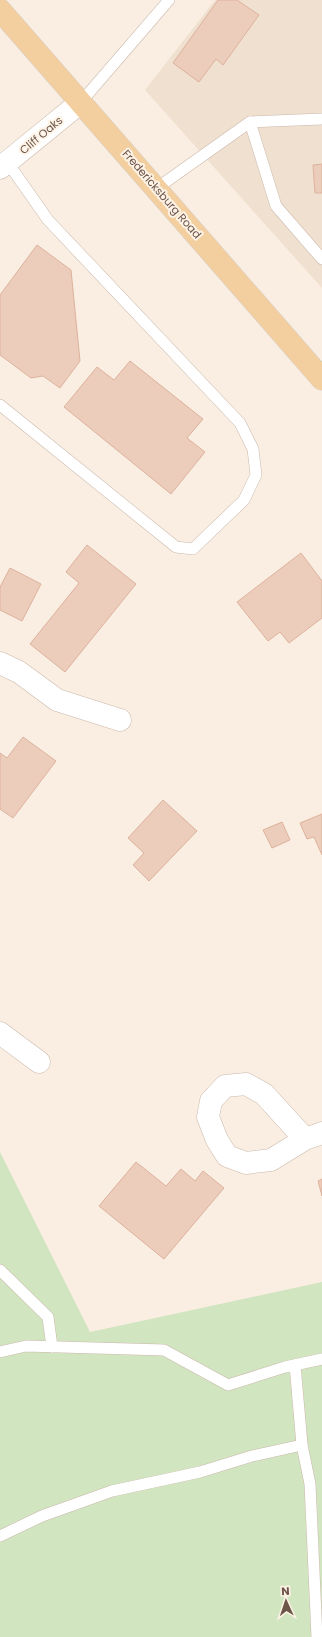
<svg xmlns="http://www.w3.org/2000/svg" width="322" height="1637" viewBox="0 0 322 1637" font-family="Poppins,sans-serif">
<rect width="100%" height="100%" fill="#f9eee1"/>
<path fill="#f0e0d0" d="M215 0H322V288L145 90Z"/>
<path fill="#d2e5c1" d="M0 1152 90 1332 322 1282V1637H0Z"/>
<g fill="#ecccbb" stroke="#ddb29d">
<path d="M218 0H237L259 15 223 65 216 59 199 82 173 63Z"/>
<path d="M322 164V193H315L313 165Z"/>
<path d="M37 245 71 270 80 361 60 388 43 376 31 378 0 355V295Z"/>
<path d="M130 361 203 419 187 438 205 452 171 494 64 407 97 367 114 380Z"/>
<path d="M87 545 136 584 65 672 30 644 79 583 66 572Z"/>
<path d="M301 553 322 581V618L289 643 280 632 268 641 237 602Z"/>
<path d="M10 568 41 584 22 621 0 610V587Z"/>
<path d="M23 737 56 761 13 818 0 809V753L7 758Z"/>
<path d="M163 800 197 831 149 881 133 865 144 853 128 838Z"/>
<path d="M322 814V855L314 837 307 839 300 823Z"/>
<path d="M282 822 290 840 272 848 263 830Z"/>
<path d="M136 1162 166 1186 181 1169 195 1181 203 1171 224 1188 164 1259 99 1206Z"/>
<path d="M322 1179V1196L318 1181Z"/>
</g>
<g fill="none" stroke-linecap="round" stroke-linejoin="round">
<defs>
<g id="lane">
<path d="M81 102 169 0"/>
<path d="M250 122 276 206 322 259"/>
<path d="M157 188 250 122 322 119"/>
<path d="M0 405 176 547 193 549 244 500 256 475 253 449 240 423 48 220 8 163"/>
<path d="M0 1270 48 1317 52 1347"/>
<path d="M0 1352 26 1346 164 1350 228 1385 285 1367 322 1359"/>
<path d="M295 1365 302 1445 310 1484 317 1637"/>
<path d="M0 1536 42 1516 112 1491 200 1472 252 1456 302 1445"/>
</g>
<g id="street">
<path d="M0 168 81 102"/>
<path d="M0 663 19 672 57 700 120 720"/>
<path d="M0 1033 39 1062"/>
<path d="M305 1139 264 1094 246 1084 225 1086 211 1101 208 1117 217 1140 227 1156 246 1163 271 1160 305 1139 322 1133"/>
</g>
<path id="primary" d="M0 10 322 379"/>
</defs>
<use href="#lane" stroke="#cbb8ac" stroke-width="12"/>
<use href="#street" stroke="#cbb8ac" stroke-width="23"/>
<use href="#primary" stroke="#d6cfcc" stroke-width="23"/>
<use href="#lane" stroke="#fff" stroke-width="11"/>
<use href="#street" stroke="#fff" stroke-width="22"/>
<use href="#primary" stroke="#f3ce9e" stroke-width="22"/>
</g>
<g text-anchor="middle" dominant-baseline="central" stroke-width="4" stroke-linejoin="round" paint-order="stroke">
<g font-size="11" fill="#6e554a" stroke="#fdf3e6">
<text transform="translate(41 135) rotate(-40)">Cliff Oaks</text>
<text transform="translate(162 194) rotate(49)">Fredericksburg Road</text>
</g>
</g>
<g transform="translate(286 1601) rotate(357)" stroke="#fdf3e6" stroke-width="3" paint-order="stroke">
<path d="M0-3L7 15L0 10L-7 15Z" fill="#6e554a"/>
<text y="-6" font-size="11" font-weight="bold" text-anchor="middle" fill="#6e554a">N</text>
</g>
</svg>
